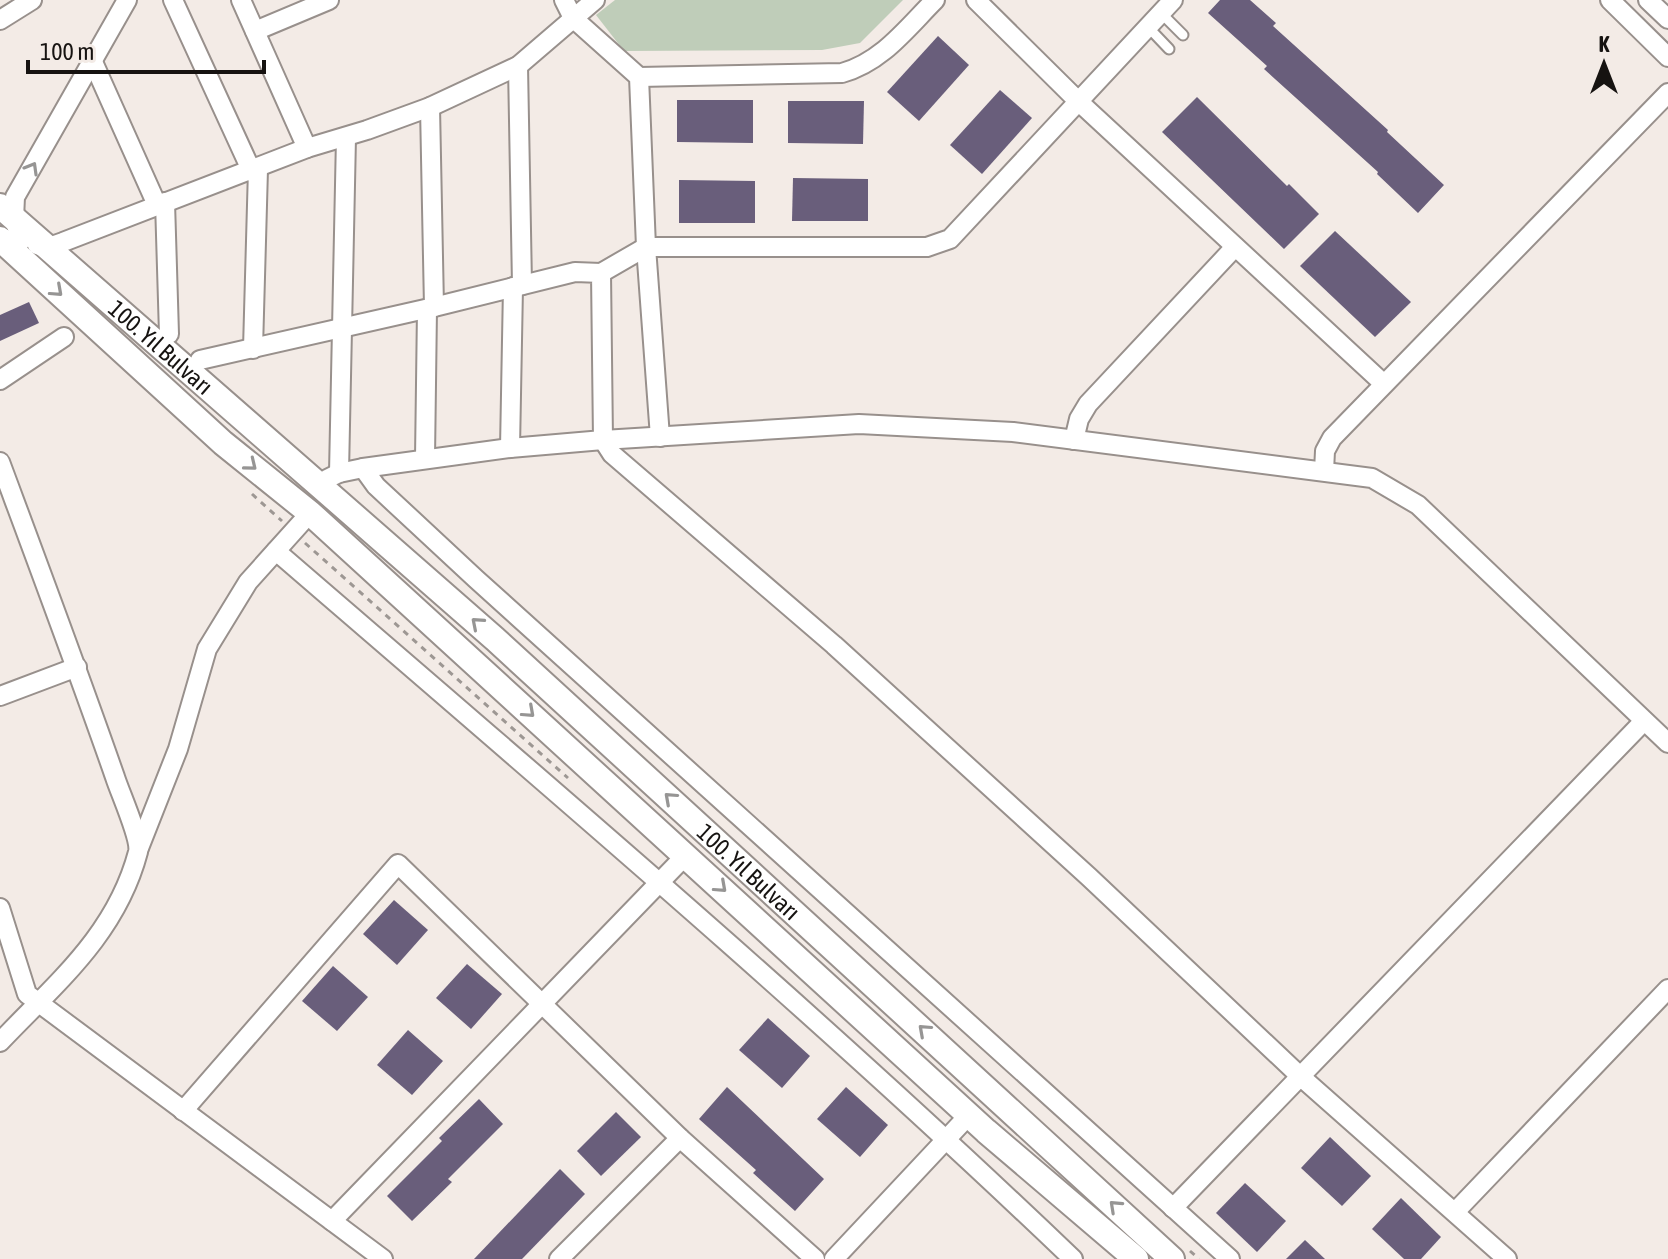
<svg xmlns="http://www.w3.org/2000/svg" width="1668" height="1259" viewBox="0 0 1668 1259" font-family="'Asap Condensed',sans-serif">
<rect width="100%" height="100%" fill="#f3ebe6"/>
<path fill="#bfcdb9" d="M615 0H903L860 43 822 50 624 51 596 15Z"/>
<g fill="#695e7b">
<path d="M1220 0H1250L1276 23 1273 26 1388 130 1387 132 1444 185 1418 213 1377 174 1378 172 1264 69 1267 66 1208 13Z"/>
<path d="M938 36 969 65 919 121 887 92Z"/>
<path d="M1000 90 1032 118 982 174 950 145Z"/>
<path d="M1197 97 1287 186 1289 184 1319 214 1284 249 1162 132Z"/>
<path d="M677 100H753V143L677 142Z"/>
<path d="M788 101H864L863 144 788 143Z"/>
<path d="M793 178 868 179V221H792Z"/>
<path d="M679 180 755 181V223H679Z"/>
<path d="M1335 231 1411 302 1375 337 1300 266Z"/>
<path d="M29 302 39 323 0 341V315Z"/>
<path d="M394 900 428 930 397 965 363 934Z"/>
<path d="M467 964 502 994 471 1029 436 998Z"/>
<path d="M333 966 368 997 337 1031 302 1001Z"/>
<path d="M768 1018 810 1056 782 1088 739 1050Z"/>
<path d="M408 1030 443 1061 412 1095 377 1065Z"/>
<path d="M727 1087 824 1179 795 1211 753 1173 756 1170 699 1119Z"/>
<path d="M846 1087 888 1125 860 1157 817 1119Z"/>
<path d="M479 1099 503 1124 448 1179 452 1182 412 1221 387 1196 442 1141 439 1138Z"/>
<path d="M616 1112 641 1137 601 1176 577 1151Z"/>
<path d="M1330 1137 1371 1176 1342 1206 1301 1168Z"/>
<path d="M560 1169 585 1194 522 1259H474Z"/>
<path d="M1245 1183 1286 1221 1257 1252 1216 1213Z"/>
<path d="M1401 1198 1441 1237 1421 1259H1404L1372 1229Z"/>
<path d="M1305 1240 1325 1259H1286Z"/>
</g>
<g fill="none" stroke-linecap="round" stroke-linejoin="round">
<defs>
<g id="lane">
<path d="M1161 13 1183 35"/>
<path d="M1148 27 1169 49"/>
</g>
<g id="street">
<path d="M173 0 252 172"/>
<path d="M241 0 307 148"/>
<path d="M564 0 573 18 639 77 646 247 660 437"/>
<path d="M976 0 1078 101 1384 384"/>
<path d="M1610 0 1668 57"/>
<path d="M1648 0 1668 19"/>
<path d="M0 20 32 0"/>
<path d="M255 31 329 0"/>
<path d="M93 62 157 205"/>
<path d="M518 66 522 285"/>
<path d="M639 77 842 73C882 62 907 28 935 0"/>
<path d="M165 202 169 334"/>
<path d="M21 241 14 219 15 197 127 0"/>
<path d="M37 245 46 248 63 242 307 148 367 130 430 107 518 66 595 0"/>
<path d="M601 273 646 247H927L950 239 1173 0"/>
<path d="M253 349 258 169"/>
<path d="M200 360 434 307 430 107"/>
<path d="M0 380 64 337"/>
<path d="M603 440 612 454 834 645 1089 877 1300 1076 1507 1259"/>
<path d="M603 440 859 424 1013 432 1372 478 1418 505 1668 743"/>
<path d="M1074 440 1079 419 1088 404 1235 247"/>
<path d="M510 448 513 287"/>
<path d="M425 458 427 309"/>
<path d="M0 462C39 567 78 671 115 777 120 793 141 839 138 852 116 935 56 983 0 1042"/>
<path d="M363 468 376 486 476 579 1230 1259"/>
<path d="M1324 471 1325 451 1332 438 1668 93"/>
<path d="M339 473 346 137"/>
<path d="M323 490 327 479 339 473 363 468 510 448 603 440 601 273 575 272 434 307"/>
<path d="M276 551C545 783 816 1013 1073 1259"/>
<path d="M0 696 77 667"/>
<path d="M139 848 178 749 207 649 248 582 310 513"/>
<path d="M0 908 27 994 383 1259"/>
<path d="M183 1111 398 864 680 1138 815 1259"/>
<path d="M1173 1208 1644 721"/>
<path d="M1455 1212 1668 989"/>
<path d="M332 1221 686 855"/>
<path d="M559 1259 680 1138"/>
<path d="M834 1259 969 1115"/>
</g>
<g id="secondary">
<path id="s1" d="M0 206 495 639 1172 1259"/>
<path d="M0 239 223 443 310 513 986 1131 1136 1259"/>
</g>
</defs>
<use href="#lane" stroke="#98908c" stroke-width="13"/>
<use href="#street" stroke="#98908c" stroke-width="22"/>
<use href="#secondary" stroke="#98908c" stroke-width="28"/>
<g stroke="#9d9793" stroke-width="3" stroke-dasharray="6 6" stroke-linecap="butt">
<path d="M252 494 282 521"/>
<path d="M305 543 568 778"/>
<path d="M1190 1251 1199 1259"/>
</g>
<use href="#lane" stroke="#fff" stroke-width="9"/>
<use href="#street" stroke="#fff" stroke-width="18"/>
<use href="#secondary" stroke="#fff" stroke-width="24"/>
</g>
<defs><path id="oneway-chevron" d="M-2-3.5L2.5 0L-2 3.5" fill="none" stroke-width="1.6" stroke-linecap="round" stroke-linejoin="round" transform="scale(2)"/></defs>
<g stroke="#969594">
<use href="#oneway-chevron" transform="translate(32 168) rotate(-60)"/>
<use href="#oneway-chevron" transform="translate(57 291) rotate(42)"/>
<use href="#oneway-chevron" transform="translate(251 465) rotate(39)"/>
<use href="#oneway-chevron" transform="translate(477 623) rotate(-139)"/>
<use href="#oneway-chevron" transform="translate(529 712) rotate(42)"/>
<use href="#oneway-chevron" transform="translate(670 798) rotate(-138)"/>
<use href="#oneway-chevron" transform="translate(721 887) rotate(42)"/>
<use href="#oneway-chevron" transform="translate(924 1030) rotate(-138)"/>
<use href="#oneway-chevron" transform="translate(1115 1206) rotate(-137)"/>
</g>
<g text-anchor="middle" dominant-baseline="central" stroke-width="8" stroke-linejoin="round" paint-order="stroke">
<g font-size="24" fill="#161311" stroke="#f3ebe6">
<text stroke="none"><textPath href="#s1" startOffset="214">100. Yıl Bulvarı</textPath></text>
<text stroke="none"><textPath href="#s1" startOffset="1002">100. Yıl Bulvarı</textPath></text>
</g>
</g>
<g transform="translate(1604 64)" stroke="#f3ebe6" stroke-width="6" paint-order="stroke">
<path d="M0-6L14 30L0 20L-14 30Z" fill="#161311"/>
<text y="-12" font-size="22" font-weight="bold" text-anchor="middle" fill="#161311">K</text>
</g>
<path d="M28 60v12h236v-12" fill="none" stroke="#161311" stroke-width="4"/>
<text x="40" y="60" font-size="24" fill="#161311" stroke="#f3ebe6" stroke-width="6" paint-order="stroke">100 m</text>
</svg>
